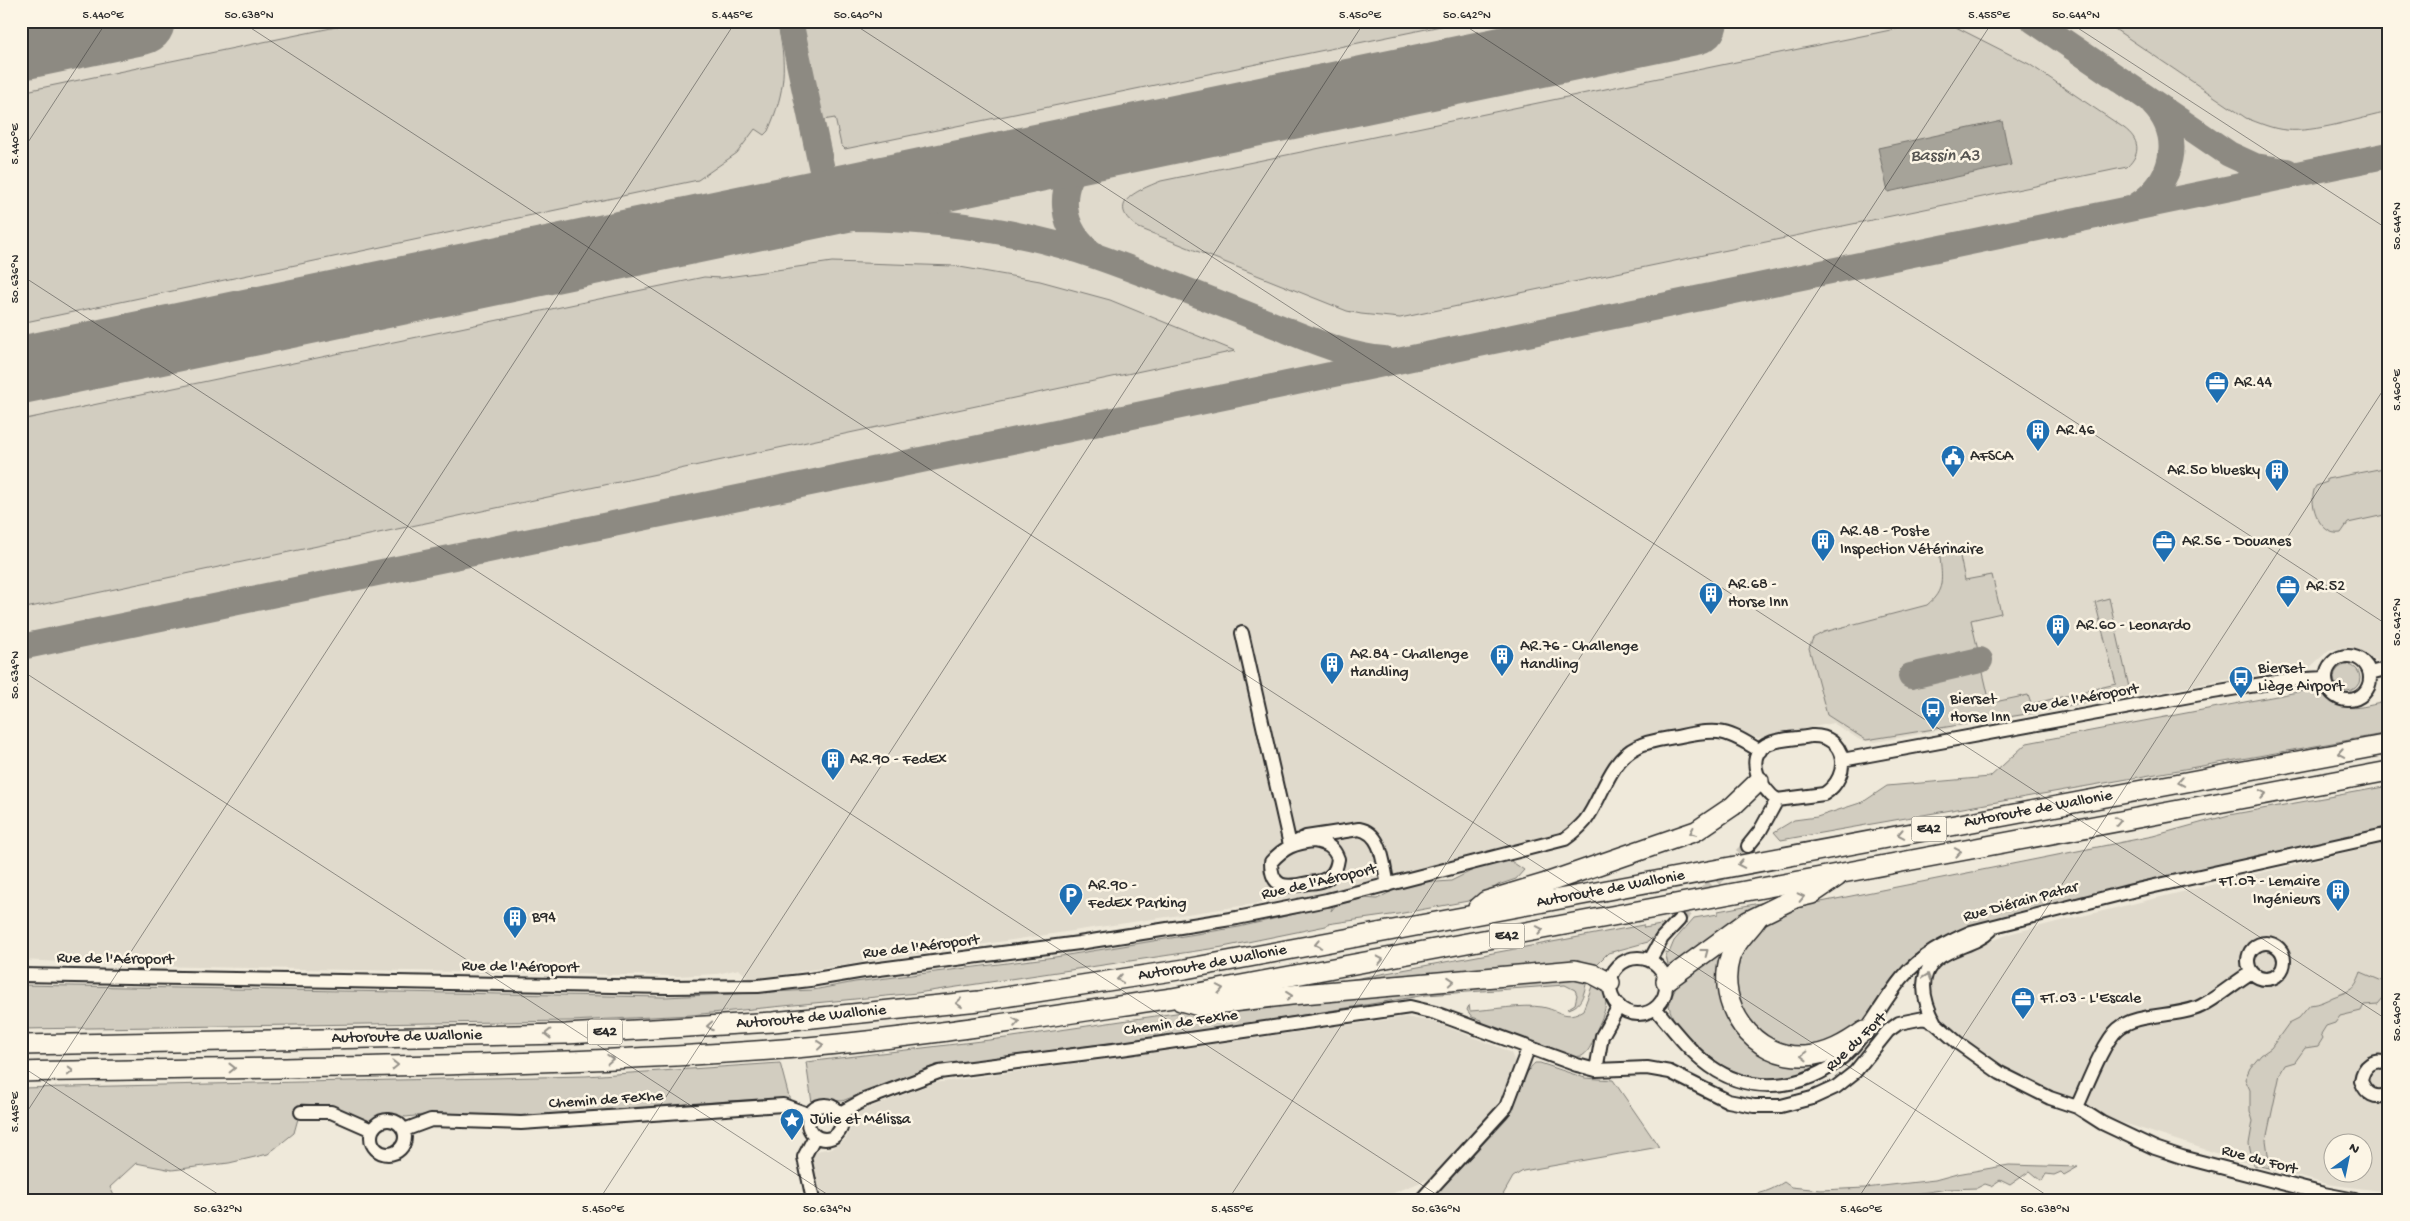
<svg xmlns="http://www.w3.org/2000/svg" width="2410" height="1221" font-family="'Gochi Hand',sans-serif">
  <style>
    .built { fill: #e0dacc; fill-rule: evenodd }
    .green { fill: #d2cdc0; stroke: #7e7c76 }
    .water { fill: #a6a399; stroke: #75736d }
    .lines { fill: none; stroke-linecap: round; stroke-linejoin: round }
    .taxiway { stroke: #8d8a82; stroke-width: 26 }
    .runway { stroke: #8d8a82; stroke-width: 68 }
    .minor-tunnel { stroke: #c8c3b7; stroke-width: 12; stroke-dasharray: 12 6; stroke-linecap: butt }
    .minor-casing { stroke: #2b2b2b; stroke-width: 16 }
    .highway-casing { stroke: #2b2b2b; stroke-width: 22 }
    .minor { stroke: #fcf5e5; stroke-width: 12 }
    .highway { stroke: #fcf5e5; stroke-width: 19 }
    .oneway { stroke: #949088 }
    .ticks { fill: none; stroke: #2b2b2b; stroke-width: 1; stroke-opacity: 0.45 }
    .labels { text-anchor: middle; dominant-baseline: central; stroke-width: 5; stroke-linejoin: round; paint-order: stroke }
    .shield { fill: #fcf5e5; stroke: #6a6863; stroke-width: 1 }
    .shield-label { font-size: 15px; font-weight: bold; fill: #2b2b2b }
    .poi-label { font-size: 16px; fill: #2b2b2b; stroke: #fcf5e5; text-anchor: start }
    .street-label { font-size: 16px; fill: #2b2b2b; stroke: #fcf5e5 }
    .water-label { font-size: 18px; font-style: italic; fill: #565552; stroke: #fcf5e5 }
    .neatline { fill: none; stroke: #2b2b2b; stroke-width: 2 }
    .ticks-label { font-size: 12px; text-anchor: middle; fill: #2b2b2b }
  </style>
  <rect width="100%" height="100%" fill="#efe9da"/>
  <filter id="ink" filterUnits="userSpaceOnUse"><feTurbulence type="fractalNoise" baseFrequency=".02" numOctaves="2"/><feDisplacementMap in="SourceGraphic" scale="10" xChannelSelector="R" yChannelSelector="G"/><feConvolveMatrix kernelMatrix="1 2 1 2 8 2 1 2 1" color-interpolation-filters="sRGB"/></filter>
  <g filter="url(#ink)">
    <path class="built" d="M21 21H2389V661L2379 662 2351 647 2329 650 2308 669 2281 670 1875 742 1860 740 1833 723 1758 738 1718 725H1706L1657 735 1638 739 1621 750 1609 765 1576 822 1563 832 1546 838 1322 894 776 975V977L755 980 748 978 739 969 717 974 677 976 147 966 21 960Z
      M2389 842V1192L2327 1184 2253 1165 2105 1117 2002 1069 1938 1019 1927 997 1933 973 1947 958 2012 933ZM2332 1144H2362V1174H2332Z
      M1406 1017 1434 1022 1501 1048 1511 1053 1515 1062 1508 1083 1494 1109 1431 1178 1376 1200H817L811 1165 812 1157 816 1151 832 1148 846 1139 856 1116 861 1111 934 1083Z"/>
    <path class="green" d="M365 21H777C787 64 786 90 768 131L764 135 755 129 737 153 698 180 21 323V92Z
      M802 21H1465L845 149 841 145 835 118 823 120Z
      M1934 21 1946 22 2029 64 2124 128C2139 139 2142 153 2127 167L1400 318 1361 314 1347 311 1139 228C1104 204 1136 191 1161 181Z
      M2103 21H2389V112C2360 118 2314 133 2286 130 2273 129 2259 123 2246 118Z
      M832 262 954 266 1040 281 1110 300 1235 351 21 609V420L704 277 721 278Z
      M2389 467V514L2348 523 2341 533C2318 537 2307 499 2316 486L2327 482V479Z
      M1958 547 1965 580 1992 575 2001 613 1971 620 1990 703 2028 695 2031 704 2116 684 2095 602 2109 598 2130 692 2033 713 1866 740 1827 715 1809 648 1813 638 1824 632 1927 605C1945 590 1942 579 1940 557L1945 551Z
      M2334 678a13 13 0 1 1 26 0a13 13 0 1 1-26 0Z
      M2319 688C2342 716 2357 708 2389 701V733L1781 840 1774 832 1794 820 1817 817 1863 802 1887 786 1990 777 2027 743Z
      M2389 786V828L2001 917 1945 937 1913 956 1893 977 1861 1024 1817 1051 1770 1044 1739 1012 1734 961 1766 922 1796 907 2153 836 2229 815Z
      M1508 859 1524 870 1516 879 1498 885 1489 893 1468 901 1398 914 1327 924 1326 926 1223 947 917 993 691 1015 571 1021 21 1029V985L665 997 813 990 855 982 1055 957 1239 927 1333 905 1331 911 1336 905 1364 898 1377 899 1413 880 1437 882 1451 881 1477 868Z
      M1765 902 1753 911 1670 973 1665 952 1669 953 1674 941 1694 918 1718 914V911Z
      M1666 924 1648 942 1608 953 1594 967 1306 988 1643 925 1644 928Z
      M1730 943 1722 970 1757 1047 1844 1049C1832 1058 1819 1069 1805 1074 1764 1087 1722 1073 1693 1042 1683 1031 1671 1021 1669 1005L1677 983Z
      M2361 972 2389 984V991L2378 1004 2364 1005 2361 1011 2340 1016 2335 1023 2326 1026 2321 1034 2323 1038 2318 1046 2305 1048 2295 1062 2285 1065 2280 1074 2266 1140 2270 1168 2253 1165 2249 1144 2253 1121 2250 1111V1090L2245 1079 2250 1068 2261 1055 2271 1048 2289 1023 2299 1018 2310 1005C2319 1004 2325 1001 2333 997 2351 990 2354 991 2361 972Z
      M1573 979 1587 980C1584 993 1582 1007 1567 1009L1575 1004 1577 995 1575 990 1565 985 1426 995 1218 1029 934 1066 842 1101 827 1100 812 1103 806 1062 1006 1038 1203 1009Z
      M1594 981C1614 1000 1604 1011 1596 1032 1592 1042 1591 1050 1582 1056L1570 1057 1480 1023 1481 1020 1472 1017 1467 1010 1469 1005 1470 1011C1490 1010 1524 1004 1542 1007 1559 1010 1566 1021 1583 1010Z
      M780 1063 790 1101 777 1099 729 1101 526 1118 441 1113 406 1117 394 1115 380 1116 365 1122 331 1106 302 1104 294 1133 268 1154 229 1163 172 1170 136 1163 110 1187 116 1200H21V1088L586 1076Z
      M1535 1063H1540L1585 1078 1613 1080 1659 1147 1523 1171 1513 1177 1500 1200H1431L1507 1118C1518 1103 1522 1073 1535 1063Z
      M2009 1165 2078 1167 2064 1175 2061 1172 2054 1175 2046 1174 2042 1181 2030 1171 2010 1185 2000 1180 1991 1186 1985 1184 1977 1188 1948 1189 1873 1200H1840L1793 1195 1769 1200H1729C1749 1196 1767 1194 1784 1182L1791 1187 1821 1190 1865 1188 1935 1180 1957 1174Z"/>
    <path class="water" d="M2002 121 2011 165 1888 192 1878 148Z"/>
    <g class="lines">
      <path class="taxiway" d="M790 21 825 184 842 207 855 215 866 218
        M2034 21 2229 154 2255 166 2287 171
        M2136 206C2173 184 2185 137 2153 104
        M591 250C655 240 718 227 782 221 879 212 1006 224 1098 257 1158 278 1216 302 1274 325 1309 339 1346 356 1384 359
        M1096 256C1059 233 1053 182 1089 155 1099 148 1113 145 1125 141
        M21 647 2389 155
        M1911 676 1980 660"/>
      <path class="runway" d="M21 46 141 21
        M21 370 1694 21"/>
      <path class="minor-tunnel" d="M1679 920 1748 846"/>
      <defs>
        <path id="minor" d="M1242 633 1290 845 1306 837 1359 829C1383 833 1383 865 1388 885
          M2326 678a22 22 0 1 1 44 0a22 22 0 1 1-44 0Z
          M2370 673 2389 668
          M1811 736C1846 734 1853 776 1824 794L1777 800C1762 790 1743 758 1766 745 1778 738 1798 739 1811 736Z
          M1842 760 2201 694 2287 680 2325 678
          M1314 841C1326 843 1334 847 1338 859 1337 865 1336 871 1330 876 1324 882 1316 882 1308 883 1286 888 1271 889 1271 862 1284 847 1295 843 1314 841Z
          M1748 846 1760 831 1777 800
          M2248 961a18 18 0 1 1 36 0a18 18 0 1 1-36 0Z
          M1610 986a28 28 0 1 1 56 0a28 28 0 1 1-56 0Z
          M1650 960 1662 938 1679 920
          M21 975 668 987 758 986 810 980 864 971 1079 943 1237 918 1327 900 1565 839C1572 834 1579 828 1585 821 1602 799 1609 760 1637 747 1649 740 1667 739 1681 736 1719 728 1727 730 1760 751
          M1655 1008C1672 1028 1689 1051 1710 1066 1754 1098 1815 1088 1851 1049 1871 1027 1884 1000 1902 978 1920 956 1946 943 1971 932L2132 891 2389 834
          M1935 1023C1922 998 1915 968 1947 953 1962 945 1979 942 1991 930
          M2389 1064C2374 1057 2363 1066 2361 1081 2366 1094 2375 1100 2389 1094
          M1596 1070 1602 1036 1619 1006
          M808 1122a17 17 0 1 1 34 0a17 17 0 1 1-34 0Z
          M2077 1107C2086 1088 2103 1042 2118 1029 2137 1012 2177 1018 2201 1006 2219 997 2235 982 2252 972
          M301 1112H331L372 1130
          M840 1113 864 1100 939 1072 1121 1049 1410 1007 1435 1013 1577 1065 1596 1070 1647 1068 1670 1072 1728 1101 1754 1106H1781L1812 1098 1836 1087 1855 1072 1888 1031 1899 1023 1924 1018 1935 1023 1958 1043 2000 1073 2050 1098 2077 1107 2102 1123 2155 1148 2182 1157 2324 1194 2355 1200
          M371 1137a17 17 0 1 1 34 0a17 17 0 1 1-34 0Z
          M404 1130 431 1120 521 1123 783 1105 810 1115
          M813 1200 804 1157 815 1136
          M1421 1200 1506 1107 1528 1049"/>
        <g id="highway">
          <path d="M1478 908 1486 901 1546 883 1696 831 1733 806 1759 781"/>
          <path d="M1758 917C1749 931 1736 940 1730 957 1715 1005 1753 1059 1805 1056 1827 1055 1846 1044 1864 1031"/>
          <path d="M1666 981 1748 921 1795 898 1812 894 1837 877"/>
          <path d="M1181 1001 1199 1006 1291 995 1575 970 1593 974 1610 983"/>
          <path id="s1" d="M21 1045 566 1034 773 1022 979 1001 1185 969 2389 744"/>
          <path d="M21 1072C271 1067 521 1068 770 1050 905 1040 1039 1018 1172 998L2389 771"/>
        </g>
      </defs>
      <use href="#minor" class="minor-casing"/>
      <use href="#highway" class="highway-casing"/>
      <use href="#minor" class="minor"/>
      <use href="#highway" class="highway"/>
    </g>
    <defs><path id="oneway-chevron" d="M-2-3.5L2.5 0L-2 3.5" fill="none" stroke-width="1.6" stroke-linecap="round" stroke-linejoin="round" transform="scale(1.25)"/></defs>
    <g class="oneway">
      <use href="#oneway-chevron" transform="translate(2341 753) rotate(170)"/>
      <use href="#oneway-chevron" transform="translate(2181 782) rotate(170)"/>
      <use href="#oneway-chevron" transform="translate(2263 794) rotate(-10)"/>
      <use href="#oneway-chevron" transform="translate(2118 821) rotate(-11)"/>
      <use href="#oneway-chevron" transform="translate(1693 832) rotate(155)"/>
      <use href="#oneway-chevron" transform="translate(1901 834) rotate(169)"/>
      <use href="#oneway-chevron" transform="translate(1958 852) rotate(-11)"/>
      <use href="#oneway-chevron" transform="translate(1741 864) rotate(169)"/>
      <use href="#oneway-chevron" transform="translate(1801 897) rotate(-13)"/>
      <use href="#oneway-chevron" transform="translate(1540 930) rotate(-11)"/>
      <use href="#oneway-chevron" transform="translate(1318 944) rotate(169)"/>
      <use href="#oneway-chevron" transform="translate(1705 952) rotate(-37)"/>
      <use href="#oneway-chevron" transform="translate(1380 960) rotate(-11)"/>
      <use href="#oneway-chevron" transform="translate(1927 977) rotate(-71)"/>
      <use href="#oneway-chevron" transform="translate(1120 979) rotate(171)"/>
      <use href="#oneway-chevron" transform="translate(1451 981) rotate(-4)"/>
      <use href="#oneway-chevron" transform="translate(1220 989) rotate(-11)"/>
      <use href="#oneway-chevron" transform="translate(1289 996) rotate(-6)"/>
      <use href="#oneway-chevron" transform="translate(959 1003) rotate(174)"/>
      <use href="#oneway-chevron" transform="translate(1016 1022) rotate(-9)"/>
      <use href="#oneway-chevron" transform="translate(710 1026) rotate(176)"/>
      <use href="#oneway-chevron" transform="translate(548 1034) rotate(179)"/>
      <use href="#oneway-chevron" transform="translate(820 1045) rotate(-6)"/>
      <use href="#oneway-chevron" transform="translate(1804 1056) rotate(179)"/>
      <use href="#oneway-chevron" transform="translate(610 1059) rotate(-3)"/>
      <use href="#oneway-chevron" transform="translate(395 1065) rotate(-1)"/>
      <use href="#oneway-chevron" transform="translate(232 1068) rotate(-1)"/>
      <use href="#oneway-chevron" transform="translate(70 1071) rotate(-1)"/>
    </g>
  </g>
  <path class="ticks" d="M240 21 2054 1200M849 21 2389 1021M1458 21 2389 626M2067 21 2389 230M21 153 107 21M21 275 1445 1200M21 670 836 1200M21 1066 227 1200M21 1121 736 21M599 1200 1365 21M1228 1200 1993 21M1857 1200 2389 381"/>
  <defs>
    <symbol id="office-pin" viewBox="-11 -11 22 30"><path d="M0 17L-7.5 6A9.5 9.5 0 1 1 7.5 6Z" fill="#1f6fb2" stroke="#fcf5e5"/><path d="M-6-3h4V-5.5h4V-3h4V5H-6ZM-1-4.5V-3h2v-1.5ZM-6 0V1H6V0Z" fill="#fff"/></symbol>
    <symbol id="building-pin" viewBox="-11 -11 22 30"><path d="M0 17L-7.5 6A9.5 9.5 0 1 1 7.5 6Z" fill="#1f6fb2" stroke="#fcf5e5"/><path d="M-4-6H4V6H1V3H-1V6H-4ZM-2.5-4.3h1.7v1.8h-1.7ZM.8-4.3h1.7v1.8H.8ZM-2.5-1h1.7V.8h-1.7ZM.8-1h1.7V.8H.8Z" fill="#fff"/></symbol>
    <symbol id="civic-pin" viewBox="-11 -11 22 30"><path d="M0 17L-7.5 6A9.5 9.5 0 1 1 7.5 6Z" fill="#1f6fb2" stroke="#fcf5e5"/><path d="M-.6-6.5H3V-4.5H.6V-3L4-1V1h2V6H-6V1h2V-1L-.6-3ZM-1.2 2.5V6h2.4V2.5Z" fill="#fff"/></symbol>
    <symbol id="bus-pin" viewBox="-11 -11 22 30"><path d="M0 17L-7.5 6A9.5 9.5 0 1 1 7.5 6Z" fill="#1f6fb2" stroke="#fcf5e5"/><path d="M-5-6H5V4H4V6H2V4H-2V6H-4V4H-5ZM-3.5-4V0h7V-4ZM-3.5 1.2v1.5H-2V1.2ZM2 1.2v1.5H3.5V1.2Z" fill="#fff"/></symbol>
    <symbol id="parking-pin" viewBox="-11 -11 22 30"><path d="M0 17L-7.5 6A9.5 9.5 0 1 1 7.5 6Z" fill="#1f6fb2" stroke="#fcf5e5"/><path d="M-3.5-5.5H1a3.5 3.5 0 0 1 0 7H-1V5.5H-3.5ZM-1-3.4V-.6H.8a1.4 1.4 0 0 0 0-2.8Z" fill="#fff"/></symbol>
    <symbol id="sight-pin" viewBox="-11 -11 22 30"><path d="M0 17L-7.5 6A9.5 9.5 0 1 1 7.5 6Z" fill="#1f6fb2" stroke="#fcf5e5"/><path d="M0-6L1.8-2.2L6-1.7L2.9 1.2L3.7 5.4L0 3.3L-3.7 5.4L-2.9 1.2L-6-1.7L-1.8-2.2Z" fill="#fff"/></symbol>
  </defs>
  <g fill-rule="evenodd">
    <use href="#office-pin" x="2203" y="369" width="28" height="38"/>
    <use href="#building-pin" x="2024" y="417" width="28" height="38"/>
    <use href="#civic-pin" x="1939" y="443" width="28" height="38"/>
    <use href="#building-pin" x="2263" y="457" width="28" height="38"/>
    <use href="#building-pin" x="1809" y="527" width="28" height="38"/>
    <use href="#office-pin" x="2150" y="528" width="28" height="38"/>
    <use href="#office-pin" x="2274" y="573" width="28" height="38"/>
    <use href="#building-pin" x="1697" y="580" width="28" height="38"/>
    <use href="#building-pin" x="2044" y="612" width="28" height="38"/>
    <use href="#building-pin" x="1488" y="642" width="28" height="38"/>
    <use href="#building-pin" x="1318" y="650" width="28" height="38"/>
    <use href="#bus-pin" x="2227" y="664" width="28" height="38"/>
    <use href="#bus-pin" x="1919" y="695" width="28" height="38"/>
    <use href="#building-pin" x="819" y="746" width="28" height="38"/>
    <use href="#building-pin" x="2324" y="877" width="28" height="38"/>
    <use href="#parking-pin" x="1057" y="881" width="28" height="38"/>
    <use href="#building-pin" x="501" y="904" width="28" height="38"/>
    <use href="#office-pin" x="2009" y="985" width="28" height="38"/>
    <use href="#sight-pin" x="778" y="1106" width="28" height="38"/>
  </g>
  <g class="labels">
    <g class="shield">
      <rect x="1911.5" y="816.5" width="35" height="25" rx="4"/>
      <rect x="1489.5" y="923.5" width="35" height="25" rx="4"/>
      <rect x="587.5" y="1019.5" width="35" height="25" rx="4"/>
    </g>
    <g class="shield-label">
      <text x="1929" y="829">E42</text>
      <text x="1507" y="936">E42</text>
      <text x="605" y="1032">E42</text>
    </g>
    <g class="poi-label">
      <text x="2234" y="383">AR.44</text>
      <text x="2056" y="431">AR.46</text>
      <text x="1970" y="457">AFSCA</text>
      <text x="2260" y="471" text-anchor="end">AR.50 bluesky</text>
      <text x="1840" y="532">AR.48 - Poste<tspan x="1840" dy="18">Inspection Vétérinaire</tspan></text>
      <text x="2182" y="542">AR.56 - Douanes</text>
      <text x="1728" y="585">AR.68 -<tspan x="1728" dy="18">Horse Inn</tspan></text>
      <text x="2306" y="587">AR.52</text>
      <text x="2076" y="626">AR.60 - Leonardo</text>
      <text x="1520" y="647">AR.76 - Challenge<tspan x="1520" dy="18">Handling</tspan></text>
      <text x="1350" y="655">AR.84 - Challenge<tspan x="1350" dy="18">Handling</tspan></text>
      <text x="2258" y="669">Bierset<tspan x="2258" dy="18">Liège Airport</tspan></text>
      <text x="1950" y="700">Bierset<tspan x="1950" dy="18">Horse Inn</tspan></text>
      <text x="850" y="760">AR.90 - FedEx</text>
      <text x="2320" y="882" text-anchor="end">FT.07 - Lemaire<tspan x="2320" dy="18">Ingénieurs</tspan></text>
      <text x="1088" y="886">AR.90 -<tspan x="1088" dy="18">FedEx Parking</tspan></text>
      <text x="532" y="918">B94</text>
      <text x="2040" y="999">FT.03 - L'Escale</text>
      <text x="810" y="1120">Julie et Mélissa</text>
    </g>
    <g class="street-label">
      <text transform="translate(2081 700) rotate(-10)">Rue de l'Aéroport</text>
      <text stroke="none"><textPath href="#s1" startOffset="2036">Autoroute de Wallonie</textPath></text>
      <text transform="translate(1319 883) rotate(-13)">Rue de l'Aéroport</text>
      <text stroke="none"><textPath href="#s1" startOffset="1601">Autoroute de Wallonie</textPath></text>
      <text transform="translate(2021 903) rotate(-15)">Rue Diérain Patar</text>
      <text transform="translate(921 948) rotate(-7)">Rue de l'Aéroport</text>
      <text transform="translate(115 960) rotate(1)">Rue de l'Aéroport</text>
      <text stroke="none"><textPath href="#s1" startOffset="1196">Autoroute de Wallonie</textPath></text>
      <text transform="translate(520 968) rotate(1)">Rue de l'Aéroport</text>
      <text stroke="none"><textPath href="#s1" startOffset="791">Autoroute de Wallonie</textPath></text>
      <text transform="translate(1181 1024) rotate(-8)">Chemin de Fexhe</text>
      <text stroke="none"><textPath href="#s1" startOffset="386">Autoroute de Wallonie</textPath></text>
      <text transform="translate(1857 1043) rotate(-44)">Rue du Fort</text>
      <text transform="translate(606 1101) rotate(-4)">Chemin de Fexhe</text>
      <text transform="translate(2259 1161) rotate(15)">Rue du Fort</text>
    </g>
    <g class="water-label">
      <text x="1945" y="156">Bassin A3</text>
    </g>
  </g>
  <rect width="2410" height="1221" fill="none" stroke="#fcf5e5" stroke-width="55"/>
  <g transform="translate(2348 1158) rotate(33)"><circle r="24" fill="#fcf5e5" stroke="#a8a49b"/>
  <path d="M0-4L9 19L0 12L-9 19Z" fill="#1f6fb2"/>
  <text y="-8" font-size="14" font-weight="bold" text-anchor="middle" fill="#2b2b2b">N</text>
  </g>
  <rect x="28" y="28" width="2354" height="1166" class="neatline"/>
  <g class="ticks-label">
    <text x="103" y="18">5.440°E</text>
    <text x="249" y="18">50.638°N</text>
    <text x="732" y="18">5.445°E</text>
    <text x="858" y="18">50.640°N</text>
    <text x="1360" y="18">5.450°E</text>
    <text x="1467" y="18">50.642°N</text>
    <text x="1989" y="18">5.455°E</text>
    <text x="2076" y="18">50.644°N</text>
    <text transform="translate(14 144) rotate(-90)" y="4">5.440°E</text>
    <text transform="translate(2396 226) rotate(-90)" y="4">50.644°N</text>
    <text transform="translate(14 279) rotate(-90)" y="4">50.636°N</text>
    <text transform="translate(2396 390) rotate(-90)" y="4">5.460°E</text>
    <text transform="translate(2396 622) rotate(-90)" y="4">50.642°N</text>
    <text transform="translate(14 675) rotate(-90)" y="4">50.634°N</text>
    <text transform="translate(2396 1017) rotate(-90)" y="4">50.640°N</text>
    <text transform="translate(14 1112) rotate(-90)" y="4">5.445°E</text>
    <text x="218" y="1212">50.632°N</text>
    <text x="603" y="1212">5.450°E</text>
    <text x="827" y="1212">50.634°N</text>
    <text x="1232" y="1212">5.455°E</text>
    <text x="1436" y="1212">50.636°N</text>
    <text x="1861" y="1212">5.460°E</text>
    <text x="2045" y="1212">50.638°N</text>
  </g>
</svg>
